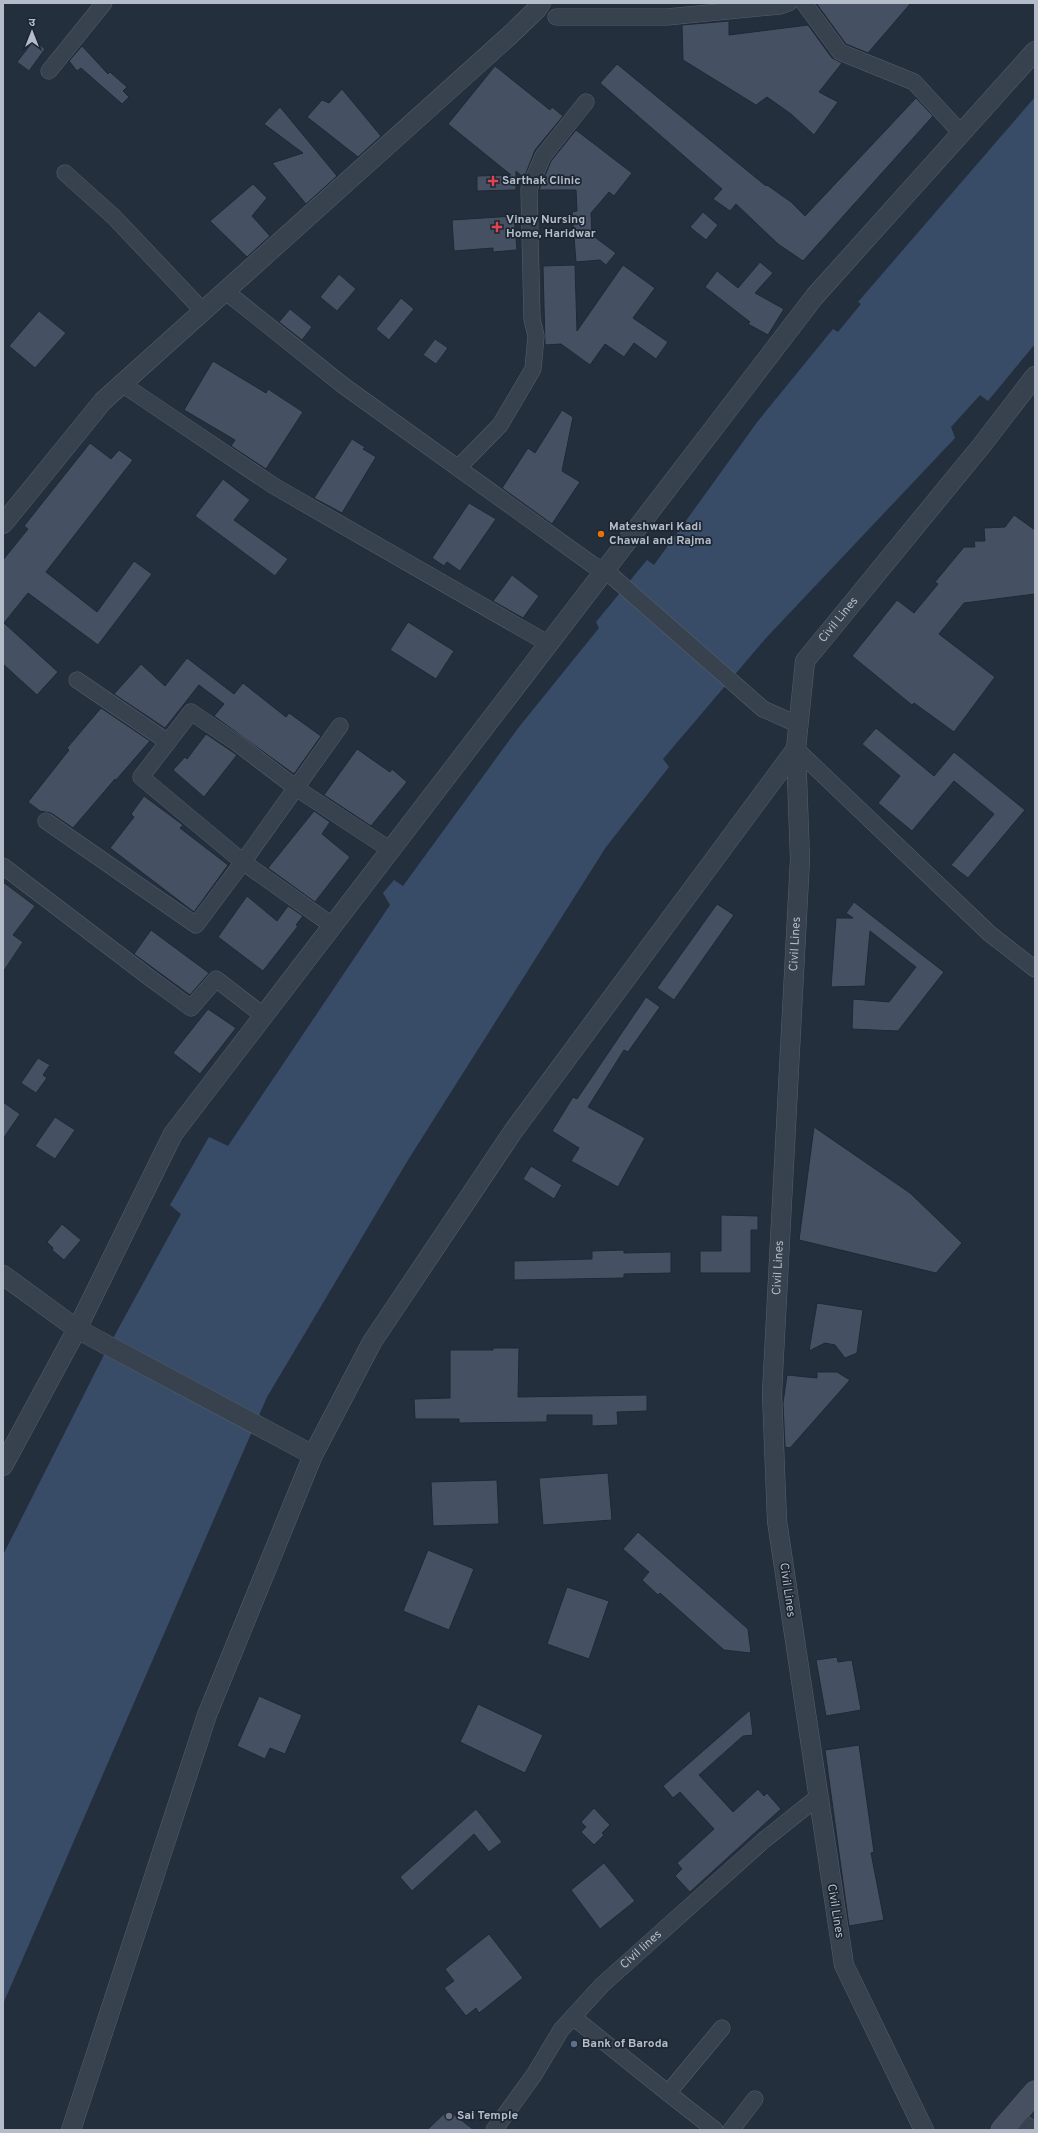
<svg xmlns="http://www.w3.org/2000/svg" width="1038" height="2133" font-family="Overpass,'Noto Sans Devanagari',sans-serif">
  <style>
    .water { fill: #394c67 }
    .building { fill: #455162; stroke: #1f2835 }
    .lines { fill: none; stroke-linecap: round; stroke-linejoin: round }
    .minor-casing { stroke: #565f6c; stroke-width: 17 }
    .tertiary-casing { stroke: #565f6c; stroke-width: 20 }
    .secondary-casing { stroke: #565f6c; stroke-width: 23 }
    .minor { stroke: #38414e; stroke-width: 16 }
    .tertiary { stroke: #38414e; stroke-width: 19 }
    .secondary { stroke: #465061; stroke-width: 22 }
    .health-dot { fill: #e0444e; stroke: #1d2633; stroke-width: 1.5 }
    .food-dot { fill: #e8710a; stroke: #1d2633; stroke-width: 1.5 }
    .service-dot { fill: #5c6f8a; stroke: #1d2633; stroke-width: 1.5 }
    .worship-dot { fill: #6b7280; stroke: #1d2633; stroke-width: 1.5 }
    .labels { text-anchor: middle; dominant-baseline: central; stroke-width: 3.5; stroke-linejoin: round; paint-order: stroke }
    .poi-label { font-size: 12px; font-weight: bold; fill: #b4bcc9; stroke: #1d2633; text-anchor: start }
    .street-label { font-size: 12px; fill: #b4bcc9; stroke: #1d2633 }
  </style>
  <rect width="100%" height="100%" fill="#242f3e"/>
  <path class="water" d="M1035 97V344L988 401 980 395 951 427 955 438 766 638 663 759 669 767 606 847 408 1160 267 1397 3 2004V1555L105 1353 181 1214 170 1205 209 1137 228 1146 390 905 383 893 394 880 403 886 519 727 599 628 596 622 647 560 654 565 758 421 833 329 838 332 861 304 858 302Z"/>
  <path class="building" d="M816 3H911L868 53 846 44Z
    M729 21V35L808 25 832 58 842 63 819 92 838 102 814 135 791 114 767 97 756 105 683 60 682 25Z
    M34 40 45 49 29 71 17 62Z
    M82 46 108 74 110 72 127 87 123 91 129 97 122 104 81 68 77 71 69 61Z
    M617 64 766 186 767 185 791 202 805 216 916 98 933 116 803 261 778 244 736 204 730 211 713 199 722 189 600 83Z
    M495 66 550 110 552 107 563 116 535 150 524 178 516 171V190L477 191V176L511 175 448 124Z
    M342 89 381 136 358 157 307 117 322 100 329 103Z
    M280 107 337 176 306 204 272 163 303 153 264 124Z
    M576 130 632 173 614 196 609 192 591 213 592 235 616 253 606 265 600 260 576 262 572 212 577 211 576 190H539L551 161Z
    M253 184 267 198 252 216 270 236 247 257 210 221Z
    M703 212 718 225 706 240 690 227Z
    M514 216 517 250 493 252V248L454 251 452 220Z
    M760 262 773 273 755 293 784 309 768 335 748 324 750 322 705 287 717 271 738 288Z
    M575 265 577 331 623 265 655 288 633 318 668 342 656 359 634 343 624 357 605 344 590 365 561 344 545 345 543 266Z
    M339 274 356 289 337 311 320 297Z
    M401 298 414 309 389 340 376 329Z
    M290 309 312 327 302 340 279 322Z
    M39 311 66 333 35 368 9 346Z
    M435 339 448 348 436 364 423 355Z
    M213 361 266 393 268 389 303 412 266 469 231 446 235 440 184 410Z
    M562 410 573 417 562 471 580 482 552 524 502 488 528 448 535 453Z
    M352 439 365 447 363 449 376 457 342 513 314 498Z
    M90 443 111 459 119 450 133 460 46 572 97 612 134 561 152 574 98 645 28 593 4 623 58 672 37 695 3 664V560L28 529 24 526Z
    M223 479 250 500 234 520 288 559 275 576 195 516Z
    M469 503 496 519 460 571 447 562 444 566 432 558Z
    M1014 515 1035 530V594L964 603 939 634 995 677 954 732 914 703 912 705 852 656 897 600 914 613 938 584 935 582 964 547H975L974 541H985L984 528 1005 527Z
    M512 575 539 596 523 618 493 601Z
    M408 622 454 651 436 679 390 650Z
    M187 658 234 694 243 683 286 717 289 713 321 736 294 774 214 716 224 704 199 685 165 728 114 694 141 664 165 686Z
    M101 708 150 741 116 780 115 779 73 828 51 813 40 811 28 802 69 750 67 748Z
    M876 728 934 776 954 752 1025 810 968 878 951 865 994 814 954 781 912 831 878 803 900 776 862 744Z
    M206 734 237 755 204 797 173 770 185 757 187 759Z
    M357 749 390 772 392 769 407 782 371 826 324 795Z
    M144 796 183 825 180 828 228 865 194 912 110 848 134 817 131 814Z
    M314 811 330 822 322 834 350 857 315 902 268 868Z
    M3 882 35 906 13 935 23 942 3 972Z
    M247 896 277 921 288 906 303 916 296 925 298 926 263 971 218 937Z
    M854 902 944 972 898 1031 852 1029 853 999 889 1002 916 967 870 931 865 986 831 987 836 918H853L846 913Z
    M717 904 734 915 674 1000 657 988Z
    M151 930 209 973 190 995 134 954Z
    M646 997 660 1007 628 1052 624 1050 588 1107 645 1138 618 1187 571 1161 579 1148 552 1131 573 1097 577 1099Z
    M208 1009 236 1028 200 1074 173 1053Z
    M38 1058 50 1065 43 1075 47 1078 36 1093 21 1083Z
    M3 1102 20 1114 3 1139Z
    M55 1117 75 1130 55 1159 35 1146Z
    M814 1127 910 1193 962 1243 936 1273 799 1240Z
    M531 1166 562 1185 554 1199 523 1179Z
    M721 1215 758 1216V1230H751V1273H700V1251H721Z
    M62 1224 81 1240 64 1260 52 1250 53 1248 47 1242Z
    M624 1250V1253L671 1252V1273L624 1274V1278L514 1280V1261L592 1259V1251Z
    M817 1303 863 1310 857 1353 845 1358 835 1345 825 1343 809 1351Z
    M493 1348H519L518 1397 647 1395V1411L617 1412 618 1425 592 1426V1415H547V1422L459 1423V1419H415L414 1399 450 1398V1350H493Z
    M817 1372H837L850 1380 790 1448 785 1447 783 1403 787 1375 817 1378Z
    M608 1473 612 1520 543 1525 539 1478Z
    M497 1480 499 1524 433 1526 431 1482Z
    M638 1532 748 1629 751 1653 724 1650 660 1593 658 1595 642 1580 649 1572 623 1549Z
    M428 1550 474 1569 449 1630 403 1611Z
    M567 1587 609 1601 589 1659 547 1644Z
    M837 1657 838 1662 852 1660 861 1710 826 1716 816 1660Z
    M259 1696 302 1715 285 1754 270 1748 265 1759 237 1746Z
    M478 1704 543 1735 525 1773 460 1742Z
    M750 1710 753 1735 743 1736 699 1775 733 1812 758 1789 764 1796 767 1793 781 1809 690 1892 675 1876 682 1869 677 1863 714 1829 680 1792 673 1798 663 1786Z
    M859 1745 874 1852 871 1853 884 1920 849 1926 825 1750Z
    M594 1808 610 1825 602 1833 604 1835 594 1845 581 1832 586 1827 581 1822Z
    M476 1809 502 1842 489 1852 474 1834 412 1891 400 1877Z
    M604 1863 635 1901 600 1929 571 1890Z
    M489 1934 523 1978 479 2013 476 2008 466 2016 444 1988 454 1981 445 1969Z
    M448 2110 474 2130H427Z"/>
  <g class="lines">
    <defs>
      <g id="minor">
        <path d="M804 3 840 52 914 82 961 133"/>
        <path d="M556 17H667L780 6 789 3"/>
        <path d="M49 71 104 3"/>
        <path d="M65 173 114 217 203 311"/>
        <path d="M225 291 344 386 593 565 605 570 763 709 799 725"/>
        <path d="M122 384 274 486 549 644"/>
        <path d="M458 468 500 425 533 369 536 336 532 319 529 189 543 156 586 102"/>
        <path d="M77 680 168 742"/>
        <path d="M340 726 243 862 141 777 191 712 237 743 296 788 383 845"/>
        <path d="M796 749 990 934 1035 969"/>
        <path d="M46 821 196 925 243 862 333 926"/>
        <path d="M3 866 150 978 191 1008 216 979 264 1016"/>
        <path d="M573 2017 668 2093 722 2028"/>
        <path d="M668 2093 715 2130"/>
        <path d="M1014 2117 1034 2130"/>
        <path id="s1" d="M494 2130 534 2075 561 2030 602 1985 764 1840 818 1797"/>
        <path d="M731 2130 755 2099"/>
      </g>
      <g id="tertiary">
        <path d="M3 524 103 401 509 36 537 9 541 3"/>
        <path d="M3 1275 77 1329 313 1455"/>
        <path d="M3 1466 77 1329 173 1134 815 296 1035 51"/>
        <path d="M71 2130 207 1715 313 1455 372 1342 514 1130 796 749"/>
        <path id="s2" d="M924 2130 844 1965 777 1521 772 1393 800 859 796 749 805 661 982 445 1035 376"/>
      </g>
      <path id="secondary" d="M1002 2130 1035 2092"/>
    </defs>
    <use href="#minor" class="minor-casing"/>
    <use href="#tertiary" class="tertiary-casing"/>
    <use href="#secondary" class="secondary-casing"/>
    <use href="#minor" class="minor"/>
    <use href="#tertiary" class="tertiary"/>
    <use href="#secondary" class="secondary"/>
  </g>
  <g class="health-dot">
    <path d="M491 175h4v4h4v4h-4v4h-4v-4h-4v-4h4z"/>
    <path d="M495 221h4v4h4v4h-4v4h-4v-4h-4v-4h4z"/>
  </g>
  <circle class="food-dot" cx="601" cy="534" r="4"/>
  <circle class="service-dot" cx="574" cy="2044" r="4"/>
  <circle class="worship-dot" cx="449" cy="2116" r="4"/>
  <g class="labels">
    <g class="poi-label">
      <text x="502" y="181">Sarthak Clinic</text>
      <text x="506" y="220">Vinay Nursing<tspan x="506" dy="14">Home, Haridwar</tspan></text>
      <text x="609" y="527">Mateshwari Kadi<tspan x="609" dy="14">Chawal and Rajma</tspan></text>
      <text x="582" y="2044">Bank of Baroda</text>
      <text x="457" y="2116">Sai Temple</text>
    </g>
    <g class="street-label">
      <text stroke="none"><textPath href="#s2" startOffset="1547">Civil Lines</textPath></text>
      <text stroke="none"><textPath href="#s2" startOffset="1210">Civil Lines</textPath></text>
      <text stroke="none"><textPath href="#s2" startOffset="886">Civil Lines</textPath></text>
      <text transform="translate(787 1590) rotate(82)">Civil Lines</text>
      <text transform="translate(835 1911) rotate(81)">Civil Lines</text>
      <text stroke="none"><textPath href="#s1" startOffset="234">Civil lines</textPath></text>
    </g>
  </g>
  <rect width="1038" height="2133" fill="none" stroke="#b4bcc9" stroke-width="8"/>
  <g transform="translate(32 32)" stroke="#1d2633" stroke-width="3" paint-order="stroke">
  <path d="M0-3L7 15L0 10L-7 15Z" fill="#b4bcc9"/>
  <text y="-6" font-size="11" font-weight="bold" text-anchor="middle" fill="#b4bcc9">उ</text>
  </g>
</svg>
